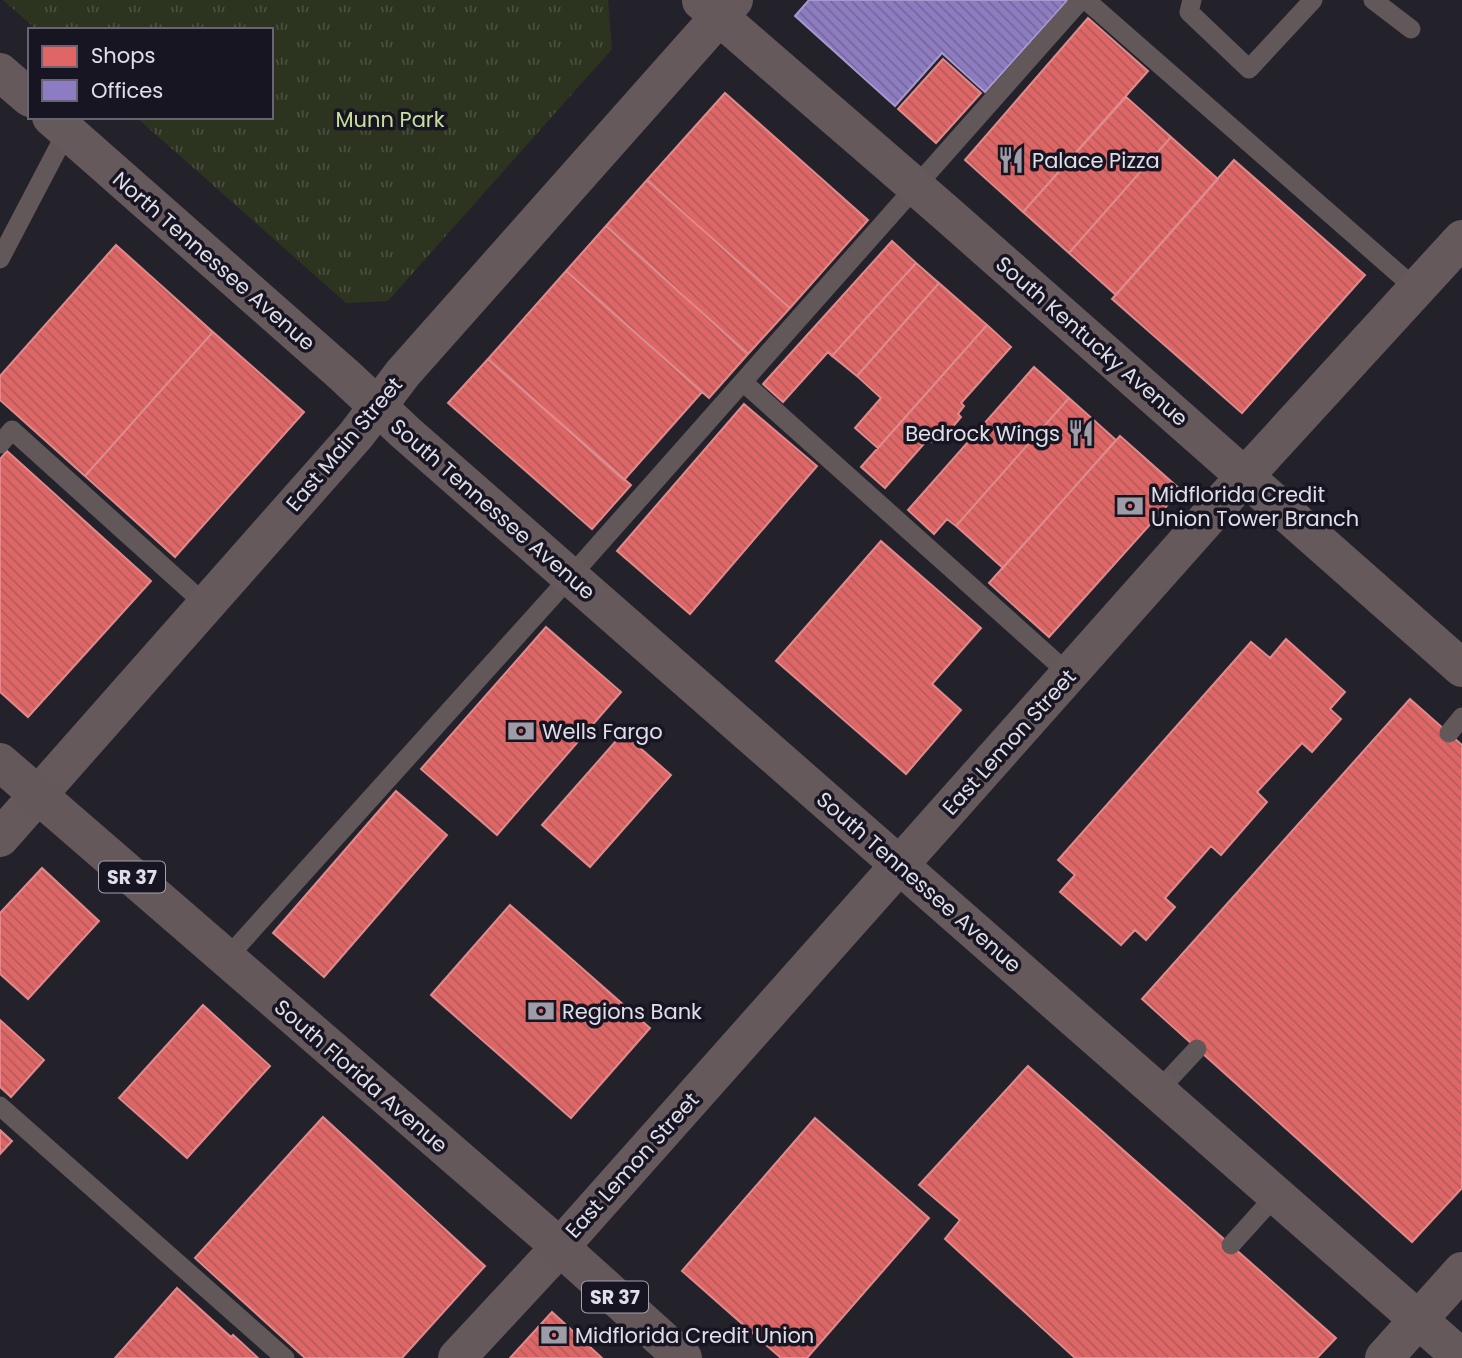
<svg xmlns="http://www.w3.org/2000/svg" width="1462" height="1358" font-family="Poppins,sans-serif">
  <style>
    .park { fill: url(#park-tufts) }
    .shops { fill: url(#shops-back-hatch); stroke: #e08a8d; stroke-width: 2 }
    .offices { fill: url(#offices-back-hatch); stroke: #a799ce; stroke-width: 2 }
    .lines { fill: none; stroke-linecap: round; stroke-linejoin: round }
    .lane { stroke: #625759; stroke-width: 19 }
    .secondary { stroke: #65595c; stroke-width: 38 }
    .primary { stroke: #64585b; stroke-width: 38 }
    .labels { text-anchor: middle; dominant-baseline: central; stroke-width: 7; stroke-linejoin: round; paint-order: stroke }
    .shield { fill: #181523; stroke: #a4a2ad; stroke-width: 2 }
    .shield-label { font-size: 19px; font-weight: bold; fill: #e0dee8 }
    .park-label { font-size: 21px; fill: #c6e09b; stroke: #181523 }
    .poi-label { font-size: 21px; fill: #e0dee8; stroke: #181523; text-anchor: start }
    .street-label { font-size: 21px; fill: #e0dee8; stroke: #181523 }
  </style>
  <defs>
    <pattern id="park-tufts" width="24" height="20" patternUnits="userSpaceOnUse" patternTransform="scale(1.75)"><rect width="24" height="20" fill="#2c331f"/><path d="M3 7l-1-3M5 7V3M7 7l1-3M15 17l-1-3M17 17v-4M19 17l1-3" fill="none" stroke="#4a5040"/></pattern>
    <pattern id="shops-back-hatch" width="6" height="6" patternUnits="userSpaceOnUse" patternTransform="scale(1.75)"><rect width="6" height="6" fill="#e06666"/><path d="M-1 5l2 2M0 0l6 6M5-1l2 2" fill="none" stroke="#b15c5c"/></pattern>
    <pattern id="offices-back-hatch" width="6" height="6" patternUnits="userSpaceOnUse" patternTransform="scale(1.75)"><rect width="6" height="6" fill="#8e7cc3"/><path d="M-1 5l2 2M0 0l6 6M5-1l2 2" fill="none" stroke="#746897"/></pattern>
  </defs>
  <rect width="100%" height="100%" fill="#23222a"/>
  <path class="park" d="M3 0H608L612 49 388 301 346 303 136 117H271V30H37Z"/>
  <path class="shops" d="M1088 18 1148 71 1023 212 965 160Z
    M943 59 981 93 936 143 898 109Z
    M725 93 868 220 790 308 647 180Z
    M1126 97 1171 137 1069 253 1023 212Z
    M1171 137 1218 179 1116 295 1069 253Z
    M1234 160 1365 275 1242 413 1112 299Z
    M647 180 790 308 748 354 606 226Z
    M606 226 748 354 709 398 566 271Z
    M892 241 916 263 832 356 828 352 783 402 763 384Z
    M116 245 213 332 85 476 0 400V376Z
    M916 263 939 283 857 376 832 356Z
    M566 271 702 392 624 480 488 359Z
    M939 283 987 325 878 448 855 428 881 398 857 376Z
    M987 325 1011 347 961 403 964 406 958 414 961 417 944 437 940 433 932 442 929 438 885 488 861 467Z
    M213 332 304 412 175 557 85 476Z
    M488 359 631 485 592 529 448 403Z
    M1034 367 1069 398 956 526 947 519 934 534 908 510Z
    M1069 398 1116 440 1003 568 956 526Z
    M744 404 817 466 690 614 617 551Z
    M1120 436 1181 490 1049 637 989 583Z
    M7 451 151 581 28 717 0 692V459Z
    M881 541 981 628 932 684 961 710 906 774 776 661Z
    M546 627 621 692 497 835 421 769Z
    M1286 639 1345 692 1330 709 1341 719 1312 752 1302 743 1257 792 1267 802 1221 855 1211 846 1165 898 1175 907 1146 940 1135 930 1121 945 1060 892 1075 875 1058 860 1251 642 1270 658Z
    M1410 699 1462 745V1188L1412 1242 1142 999Z
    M623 733 671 775 590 867 542 825Z
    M396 791 447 835 324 977 273 933Z
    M42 868 99 921 28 999 0 974V913Z
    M510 905 650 1028 571 1118 431 995Z
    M203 1005 270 1066 187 1158 119 1098Z
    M0 1020 44 1060 11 1097 0 1087Z
    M1028 1066 1336 1338 1317 1358H1075L945 1239 960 1220 919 1185Z
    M323 1117 485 1266 402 1358H305L195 1258Z
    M815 1118 929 1218 807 1358H781L682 1271Z
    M0 1130 12 1141 0 1154Z
    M177 1288 231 1337 233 1335 258 1358H115Z
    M552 1312 602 1358H510Z"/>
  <path class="offices" d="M809 0H1065L1067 1 985 92 942 53 895 106 795 16Z"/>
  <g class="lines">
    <path class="lane" d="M1086 0 1416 289
      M1192 0 1189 12 1249 69 1313 0
      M1373 0 1411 29
      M0 259 67 131
      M743 382 1069 674
      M0 444 12 430 206 605
      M1449 733 1462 717
      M226 959 570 577 1081 0
      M1157 1092 1197 1049
      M0 1106 285 1358
      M1231 1245 1276 1195"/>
    <path class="secondary" d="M701 1 946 213 1462 668
      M0 72 30 98
      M51 117 344 375 406 433 1462 1358
      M0 838 356 435 403 373 734 0
      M457 1358 560 1247 1245 476 1462 239
      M1384 1358 1462 1271"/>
    <path class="primary" d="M0 762 560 1247 683 1358"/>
  </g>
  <defs>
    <symbol id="restaurant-bare" viewBox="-9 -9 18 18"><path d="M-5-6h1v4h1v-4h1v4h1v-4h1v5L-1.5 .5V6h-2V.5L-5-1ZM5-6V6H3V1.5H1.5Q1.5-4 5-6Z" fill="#9e9ca6" stroke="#181523" stroke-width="2.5" paint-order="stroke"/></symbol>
    <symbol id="bank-bare" viewBox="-9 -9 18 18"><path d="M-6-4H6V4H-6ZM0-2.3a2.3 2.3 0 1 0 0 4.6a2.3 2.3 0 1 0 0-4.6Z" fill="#9e9ca6" stroke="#181523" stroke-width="2.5" paint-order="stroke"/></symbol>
  </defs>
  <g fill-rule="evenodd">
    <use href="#restaurant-bare" x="992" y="141" width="38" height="38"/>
    <use href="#restaurant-bare" x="1062" y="414" width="38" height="38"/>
    <use href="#bank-bare" x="1111" y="487" width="38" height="38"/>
    <use href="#bank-bare" x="502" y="712" width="38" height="38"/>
    <use href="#bank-bare" x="522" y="992" width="38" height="38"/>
    <use href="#bank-bare" x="535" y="1316" width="38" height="38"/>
  </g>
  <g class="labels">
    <g class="shield">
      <rect x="99" y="861.5" width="66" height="31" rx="5"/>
      <rect x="582" y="1281.5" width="66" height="31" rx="5"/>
    </g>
    <g class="shield-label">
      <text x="132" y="877">SR 37</text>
      <text x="615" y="1297">SR 37</text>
    </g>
    <g class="park-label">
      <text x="390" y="119">Munn Park</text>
    </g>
    <g class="poi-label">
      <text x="1032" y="160">Palace Pizza</text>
      <text x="1060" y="433" text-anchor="end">Bedrock Wings</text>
      <text x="1151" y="494">Midflorida Credit<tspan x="1151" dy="24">Union Tower Branch</tspan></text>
      <text x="542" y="731">Wells Fargo</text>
      <text x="562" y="1011">Regions Bank</text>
      <text x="575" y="1335">Midflorida Credit Union</text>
    </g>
    <g class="street-label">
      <text transform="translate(214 261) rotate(41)">North Tennessee Avenue</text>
      <text transform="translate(1092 341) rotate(41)">South Kentucky Avenue</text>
      <text transform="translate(344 444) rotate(-50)">East Main Street</text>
      <text transform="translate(493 509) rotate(41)">South Tennessee Avenue</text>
      <text transform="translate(1009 742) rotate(-48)">East Lemon Street</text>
      <text transform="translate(919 882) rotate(41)">South Tennessee Avenue</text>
      <text transform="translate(361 1076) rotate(41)">South Florida Avenue</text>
      <text transform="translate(632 1165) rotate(-48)">East Lemon Street</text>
    </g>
  </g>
  <rect x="28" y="28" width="245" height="91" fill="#181523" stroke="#686572" stroke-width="2"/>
  <rect x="42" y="46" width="35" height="21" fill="#e06666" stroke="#686572" stroke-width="2"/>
  <text x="91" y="63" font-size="21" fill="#e0dee8">Shops</text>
  <rect x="42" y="80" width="35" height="21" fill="#8e7cc3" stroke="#686572" stroke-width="2"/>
  <text x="91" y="98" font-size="21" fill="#e0dee8">Offices</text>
</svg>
